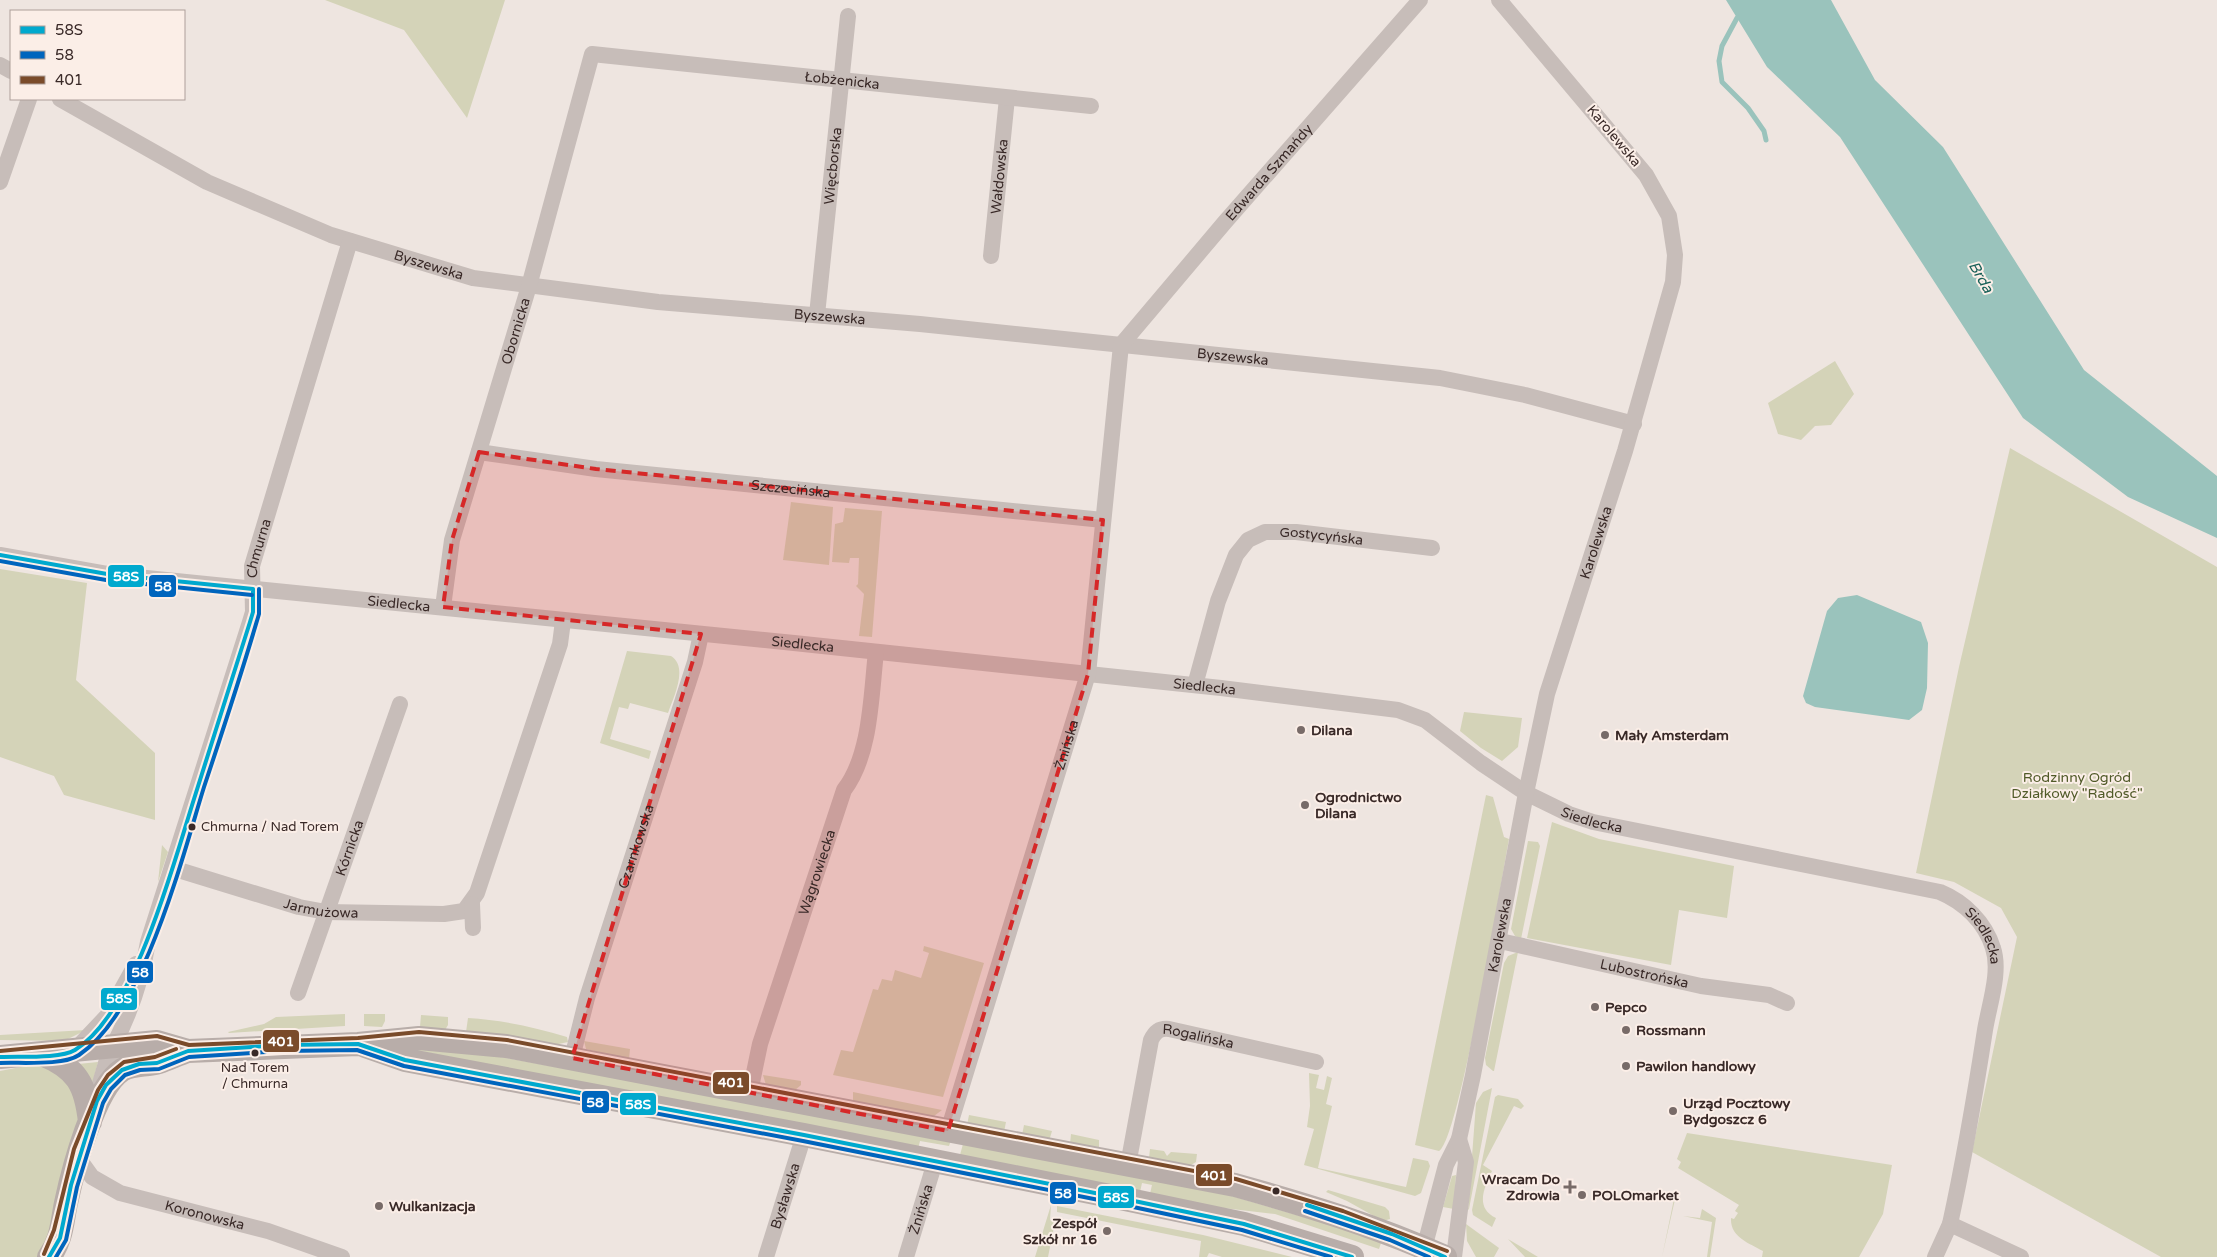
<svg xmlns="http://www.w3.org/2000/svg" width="2217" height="1257" font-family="'Varela Round',sans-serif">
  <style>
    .green { fill: #d4d3b8 }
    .water { fill: #9ac3bc }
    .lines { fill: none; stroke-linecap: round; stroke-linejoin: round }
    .stream { stroke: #9ac3bc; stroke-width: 5 }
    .minor { stroke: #c7bdb9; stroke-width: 16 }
    .tertiary { stroke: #c7bdb9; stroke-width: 20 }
    .secondary { stroke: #b8ada9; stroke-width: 24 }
    .bus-1-casing { stroke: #fbeee7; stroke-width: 8 }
    .bus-2-casing { stroke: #fbeee7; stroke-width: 8 }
    .bus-3-casing { stroke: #fbeee7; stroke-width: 8 }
    .bus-1 { stroke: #00a9ce; stroke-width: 4 }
    .bus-2 { stroke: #0065bd; stroke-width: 4 }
    .bus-3 { stroke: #7a4b2a; stroke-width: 4 }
    .marked { fill: #d62828; fill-opacity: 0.2; stroke: #d62828; stroke-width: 4; stroke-dasharray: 10 6; stroke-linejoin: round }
    .poi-dot { fill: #786b68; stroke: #fbeee7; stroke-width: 2 }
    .bus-dot { fill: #392927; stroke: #fbeee7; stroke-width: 2 }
    .labels { text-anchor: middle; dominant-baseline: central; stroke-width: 4; stroke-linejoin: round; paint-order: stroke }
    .bus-label { font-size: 13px; fill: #392927; stroke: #fbeee7; text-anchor: start }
    .street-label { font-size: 14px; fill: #392927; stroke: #fbeee7 }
    .poi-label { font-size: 14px; font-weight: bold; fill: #392927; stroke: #fbeee7; text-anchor: start }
    .park-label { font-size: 14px; fill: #505a28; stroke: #fbeee7 }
    .water-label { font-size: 15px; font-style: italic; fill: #175f57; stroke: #fbeee7 }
    .line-badge { stroke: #fbeee7; stroke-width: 2 }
    .badge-label { font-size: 14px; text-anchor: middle; font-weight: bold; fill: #fff }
  </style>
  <rect width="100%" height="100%" fill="#eee5e0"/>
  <path class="green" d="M325 0H505L467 118 404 30Z
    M1835 361 1854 394 1831 425 1815 426 1801 440 1778 434 1768 403Z
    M2010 448 2217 567V1257H2161L1972 1152 2017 937 2001 908 1954 882 1916 873 1959 667Z
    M791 502 833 507 829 565 783 560Z
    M845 508 882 511 872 637 859 636 864 594 856 586 858 584 859 558H850L849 563 832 562 835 524 843 522Z
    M0 569 87 583 76 680 155 753V820L64 795 54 776 0 757Z
    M627 651 671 656C689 667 673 698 668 713L630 703 628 709 619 707 610 739 651 751 649 759 600 743Z
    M1464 712 1522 718 1518 747 1502 761 1481 748 1460 731Z
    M1486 795 1493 797 1504 837 1509 839C1502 877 1459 1141 1439 1151L1415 1145Z
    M1552 822 1599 839 1734 866 1727 918 1679 910 1671 965 1527 938Z
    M1528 841 1538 842 1540 846 1521 939 1515 936 1511 929Z
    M162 845 168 852 158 882Z
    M924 946 984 963 943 1097 833 1075 841 1050 853 1052 873 989 878 990 882 979 892 981 895 970 921 978 929 953 923 951Z
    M1518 952 1494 1071H1493L1486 1065 1485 1058 1504 963 1508 956Z
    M345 1014V1026L229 1033 228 1032 264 1024 276 1017Z
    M364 1014H385V1021L382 1027 364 1026Z
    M421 1015 448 1017V1025L445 1030 420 1027Z
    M468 1018C502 1020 534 1027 567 1037L568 1042 554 1045 466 1032Z
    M86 1030 64 1041 0 1040V1035Z
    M584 1041 630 1049 629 1059 586 1049Z
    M394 1046 468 1051 951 1140 949 1146 920 1141 918 1149Z
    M98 1062 93 1081 92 1082 78 1064Z
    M31 1065H41L62 1073 82 1109 42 1257H0V1071Z
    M1309 1073 1319 1075 1316 1088 1324 1090 1327 1076 1332 1078 1326 1104 1332 1106 1318 1168 1406 1187 1413 1158 1428 1161 1430 1166 1421 1193 1415 1196 1304 1165 1314 1129 1307 1127 1310 1106Z
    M763 1075 801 1081V1085L794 1091 766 1085Z
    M1492 1088 1469 1209 1468 1210 1476 1103 1483 1092Z
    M853 1092 942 1110 934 1116 853 1103Z
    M1498 1095 1518 1099 1524 1106 1521 1109 1514 1106 1483 1165 1492 1171C1486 1185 1473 1207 1496 1218L1492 1227 1473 1215 1472 1210 1495 1097Z
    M969 1115 1006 1122 1004 1132 967 1125Z
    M1024 1125 1052 1131 1049 1141 1022 1135Z
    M1687 1133 1892 1165 1883 1214 1859 1257H1762L1763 1251C1749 1243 1730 1237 1731 1218L1734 1219 1738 1213 1735 1211 1739 1205 1678 1168 1681 1162 1677 1159Z
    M1071 1134 1099 1140V1147L1070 1144Z
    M963 1144 1218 1192 1382 1240 1379 1249 1275 1214 1215 1207 1150 1194 1152 1185 1142 1183 1140 1192 960 1155Z
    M1150 1149 1164 1151 1167 1156 1171 1152 1197 1154 1196 1162 1191 1165 1149 1158Z
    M1456 1175 1454 1209 1443 1207 1452 1176Z
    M1328 1190 1385 1207 1389 1211 1390 1219 1383 1221 1347 1201 1326 1192Z
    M1675 1194 1676 1195 1662 1257Z
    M1051 1205 1050 1220 1055 1222 1048 1257H1035Z
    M1057 1206 1203 1235 1292 1257H1222L1209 1253 1207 1257H1199L1201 1241 1057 1212Z
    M1702 1209 1716 1218 1710 1257H1707L1712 1222 1683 1216 1700 1218Z
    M1466 1224 1499 1248 1494 1257H1476L1467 1241Z
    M1508 1239 1538 1257H1525Z"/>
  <path class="water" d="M1726 0H1831L1875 80 1943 147 2084 370 2217 476V538L2128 497 2023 418 1840 137 1767 67Z
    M1857 595 1921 622 1928 643 1927 688 1922 710 1909 720 1815 707 1806 703 1803 696 1827 611 1838 598Z"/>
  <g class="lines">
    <path class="stream" d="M1737 18 1722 46 1719 61 1722 82 1748 108 1764 131 1766 140"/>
    <g class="minor">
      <path d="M0 65 11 71"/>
      <path id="s1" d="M60 99 207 182 331 235 473 278 658 302 920 324 1440 378 1525 395 1634 424"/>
      <path d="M0 182 29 99"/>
      <path id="s2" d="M991 256 1007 98"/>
      <path id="s3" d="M817 315 848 16"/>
      <path id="s4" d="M479 452 596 469 1103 520"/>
      <path id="s5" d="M0 555 107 574 794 643 1221 688 1398 710 1425 720 1481 763 1526 793 1569 814 1593 822 1940 892C1964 902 1985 922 1993 948 2001 972 1989 1005 1985 1030 1975 1095 1964 1160 1950 1224L2021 1257"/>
      <path id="s6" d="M443 607 452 540 529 286 592 54 1091 106"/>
      <path id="s7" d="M1195 685 1218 601 1236 555 1248 540 1265 532H1296L1432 548"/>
      <path id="s8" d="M172 868 299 907 326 912 444 914 464 911 477 893 560 644 563 621"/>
      <path d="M472 904 473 928"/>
      <path id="s9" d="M1500 941 1701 986 1769 995 1787 1003"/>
      <path id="s10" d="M298 993 400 704"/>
      <path id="s11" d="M113 1046C130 1014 142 978 148 942L250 622 253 612 252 566 350 241"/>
      <path d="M74 1051 107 1016 136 964"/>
      <path id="s12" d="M572 1058 587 998 695 662 701 634"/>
      <path id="s13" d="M750 1092 760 1044 844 790C871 755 871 695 876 652"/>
      <path id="s14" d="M948 1131 1088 674 1121 345 1225 222 1420 0"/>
      <path id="s15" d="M79 1159 92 1177 120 1193 268 1231 342 1257"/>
      <path id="s16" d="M1128 1165 1151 1040C1155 1032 1159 1028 1169 1029L1316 1062"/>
      <path id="s17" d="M1422 1256 1446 1165 1459 1139 1473 1075 1526 793 1547 694 1625 451 1673 282 1675 255 1669 216 1646 175 1499 0"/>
      <path id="s18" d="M766 1257 804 1135"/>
      <path id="s19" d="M906 1257 935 1162"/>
      <path d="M1454 1257 1466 1162 1459 1139"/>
      <path d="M1935 1257 1950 1224"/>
    </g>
    <path class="tertiary" d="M99 1094 113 1046"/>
    <path class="secondary" d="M365 1046 405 1060 804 1135 1120 1198 1244 1224 1352 1257
      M42 1054C77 1068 86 1085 90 1122
      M0 1057 157 1042 188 1051 358 1044 419 1038 506 1046 1235 1185C1307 1205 1376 1226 1445 1257
      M49 1257C62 1240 62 1222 66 1203 73 1170 94 1088 122 1070 134 1063 146 1066 159 1062 169 1059 178 1054 188 1051"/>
    <defs>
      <path id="bus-1" d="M0 555 107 574 253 589
        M0 1057C19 1056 60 1059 75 1050 135 1013 173 865 194 799 213 740 231 681 250 622L253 612V589
        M1307 1205 1392 1234 1445 1257
        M49 1257 60 1238 71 1185 97 1101 106 1085 122 1070 139 1064 157 1063 188 1051 283 1045 358 1044 405 1060 804 1135 1120 1198 1244 1224 1352 1257"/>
      <path id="bus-2" d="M0 561 106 580 252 595
        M0 1063C20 1062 63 1066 79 1055 144 1011 181 861 204 787 223 730 242 672 259 614V589
        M1305 1211 1390 1240 1429 1257
        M56 1257 66 1240 77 1187 103 1103 111 1089 125 1075 140 1070 159 1069 189 1057 283 1051 357 1050 404 1066 803 1141 1119 1204 1242 1230 1331 1257"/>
      <path id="bus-3" d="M0 1051 157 1036 189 1045 358 1038 419 1032 507 1040 1236 1179 1343 1211 1447 1251
        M44 1254 54 1230 74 1149 98 1090 108 1075 124 1062 155 1057 176 1049"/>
    </defs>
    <use href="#bus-1" class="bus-1-casing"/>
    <use href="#bus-2" class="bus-2-casing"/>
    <use href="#bus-3" class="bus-3-casing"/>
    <use href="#bus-1" class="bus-1"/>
    <use href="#bus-2" class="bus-2"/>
    <use href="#bus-3" class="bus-3"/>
  </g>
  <path class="marked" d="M479 452 596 469 1103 520 1088 674 948 1131 572 1058 701 634 443 607 452 540Z"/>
  <g class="poi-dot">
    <circle cx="1301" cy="730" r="5"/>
    <circle cx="1605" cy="735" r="5"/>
    <circle cx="1305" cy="805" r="5"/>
    <circle cx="1595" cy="1007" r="5"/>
    <circle cx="1626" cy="1030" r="5"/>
    <circle cx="1626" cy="1066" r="5"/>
    <circle cx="1673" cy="1111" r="5"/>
    <path d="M1567.5 1179.5h5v5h5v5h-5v5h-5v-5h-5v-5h5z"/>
    <circle cx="1582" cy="1195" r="5"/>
    <circle cx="379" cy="1206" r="5"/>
    <circle cx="1107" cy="1231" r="5"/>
  </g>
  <g class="bus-dot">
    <circle cx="192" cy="827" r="4.5"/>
    <circle cx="255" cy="1053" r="4.5"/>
    <circle cx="1276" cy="1191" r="4.5"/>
  </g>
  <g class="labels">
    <g class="bus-label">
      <text x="201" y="827">Chmurna / Nad Torem</text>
      <text x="255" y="1068" text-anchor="middle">Nad Torem<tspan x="255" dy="16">/ Chmurna</tspan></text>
    </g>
    <g class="street-label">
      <text stroke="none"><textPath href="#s6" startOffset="825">Łobżenicka</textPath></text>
      <text transform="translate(1614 136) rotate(50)">Karolewska</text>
      <text stroke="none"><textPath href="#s3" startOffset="150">Więcborska</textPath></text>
      <text stroke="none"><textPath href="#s14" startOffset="1036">Edwarda Szmańdy</textPath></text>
      <text stroke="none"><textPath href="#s2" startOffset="80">Wałdowska</textPath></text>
      <text stroke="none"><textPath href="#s1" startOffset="406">Byszewska</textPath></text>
      <text stroke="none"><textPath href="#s1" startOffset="811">Byszewska</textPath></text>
      <text stroke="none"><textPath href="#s6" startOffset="286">Obornicka</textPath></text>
      <text stroke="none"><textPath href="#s1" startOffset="1216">Byszewska</textPath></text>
      <text stroke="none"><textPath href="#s4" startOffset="314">Szczecińska</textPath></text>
      <text stroke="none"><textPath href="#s7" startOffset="231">Gostycyńska</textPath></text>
      <text stroke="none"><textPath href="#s17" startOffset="736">Karolewska</textPath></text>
      <text stroke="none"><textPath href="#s11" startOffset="521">Chmurna</textPath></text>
      <text stroke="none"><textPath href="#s5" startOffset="402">Siedlecka</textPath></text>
      <text stroke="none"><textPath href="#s5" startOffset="808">Siedlecka</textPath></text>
      <text stroke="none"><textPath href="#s5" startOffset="1212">Siedlecka</textPath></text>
      <text stroke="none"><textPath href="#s14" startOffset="404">Żnińska</textPath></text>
      <text stroke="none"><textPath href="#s5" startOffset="1632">Siedlecka</textPath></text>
      <text stroke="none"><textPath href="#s12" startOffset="221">Czarnkowska</textPath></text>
      <text stroke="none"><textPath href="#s10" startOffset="154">Kórnicka</textPath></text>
      <text stroke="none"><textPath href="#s13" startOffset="230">Wągrowiecka</textPath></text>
      <text stroke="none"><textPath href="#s8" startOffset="155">Jarmużowa</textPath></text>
      <text stroke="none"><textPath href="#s17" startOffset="331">Karolewska</textPath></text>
      <text stroke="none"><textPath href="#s5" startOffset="2052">Siedlecka</textPath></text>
      <text stroke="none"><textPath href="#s9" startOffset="148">Lubostrońska</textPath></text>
      <text stroke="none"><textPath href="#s16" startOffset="180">Rogalińska</textPath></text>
      <text stroke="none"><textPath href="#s18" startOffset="64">Bysławska</textPath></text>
      <text stroke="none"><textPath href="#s19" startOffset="50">Żnińska</textPath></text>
      <text stroke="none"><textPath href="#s15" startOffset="142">Koronowska</textPath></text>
    </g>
    <g class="poi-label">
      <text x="1311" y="730">Dilana</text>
      <text x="1615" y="735">Mały Amsterdam</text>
      <text x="1315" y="797">Ogrodnictwo<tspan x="1315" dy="16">Dilana</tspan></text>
      <text x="1605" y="1007">Pepco</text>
      <text x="1636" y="1030">Rossmann</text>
      <text x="1636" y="1066">Pawilon handlowy</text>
      <text x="1683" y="1103">Urząd Pocztowy<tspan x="1683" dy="16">Bydgoszcz 6</tspan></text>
      <text x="1560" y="1179" text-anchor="end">Wracam Do<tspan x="1560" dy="16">Zdrowia</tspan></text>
      <text x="1592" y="1195">POLOmarket</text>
      <text x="389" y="1206">Wulkanizacja</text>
      <text x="1097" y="1223" text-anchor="end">Zespół<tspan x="1097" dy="16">Szkół nr 16</tspan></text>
    </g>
    <g class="park-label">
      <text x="2077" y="777">Rodzinny Ogród<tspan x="2077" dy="16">Działkowy "Radość"</tspan></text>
    </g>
    <g class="water-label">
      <text transform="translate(1981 277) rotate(60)">Brda</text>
    </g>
  </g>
  <g class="line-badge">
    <rect x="107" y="564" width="38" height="24" rx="5" fill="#00a9ce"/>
    <rect x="148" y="574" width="29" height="24" rx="5" fill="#0065bd"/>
    <rect x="126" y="960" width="28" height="24" rx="5" fill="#0065bd"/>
    <rect x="100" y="987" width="38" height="24" rx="5" fill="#00a9ce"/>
    <rect x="262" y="1029" width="38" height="24" rx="5" fill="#7a4b2a"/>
    <rect x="712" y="1071" width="38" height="24" rx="5" fill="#7a4b2a"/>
    <rect x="581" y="1090" width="29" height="24" rx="5" fill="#0065bd"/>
    <rect x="619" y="1092" width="38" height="24" rx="5" fill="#00a9ce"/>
    <rect x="1195" y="1163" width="38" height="24" rx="5" fill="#7a4b2a"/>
    <rect x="1049" y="1181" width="28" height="24" rx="5" fill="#0065bd"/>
    <rect x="1097" y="1185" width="38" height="24" rx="5" fill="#00a9ce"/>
  </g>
  <g class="badge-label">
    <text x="126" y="581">58S</text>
    <text x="163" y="591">58</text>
    <text x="140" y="977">58</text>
    <text x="119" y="1003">58S</text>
    <text x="281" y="1046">401</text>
    <text x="731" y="1087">401</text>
    <text x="595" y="1107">58</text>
    <text x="638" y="1109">58S</text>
    <text x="1214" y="1180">401</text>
    <text x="1063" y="1198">58</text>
    <text x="1116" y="1202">58S</text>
  </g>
  <rect x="10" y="10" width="175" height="90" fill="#fbeee7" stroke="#ad9f9a"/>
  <rect x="20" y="26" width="25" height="8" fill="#00a9ce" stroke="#ad9f9a"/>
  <text x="55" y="35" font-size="15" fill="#392927">58S</text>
  <rect x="20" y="51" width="25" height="8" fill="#0065bd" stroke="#ad9f9a"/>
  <text x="55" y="60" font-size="15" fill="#392927">58</text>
  <rect x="20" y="76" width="25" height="8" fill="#7a4b2a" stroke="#ad9f9a"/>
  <text x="55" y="85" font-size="15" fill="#392927">401</text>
</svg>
